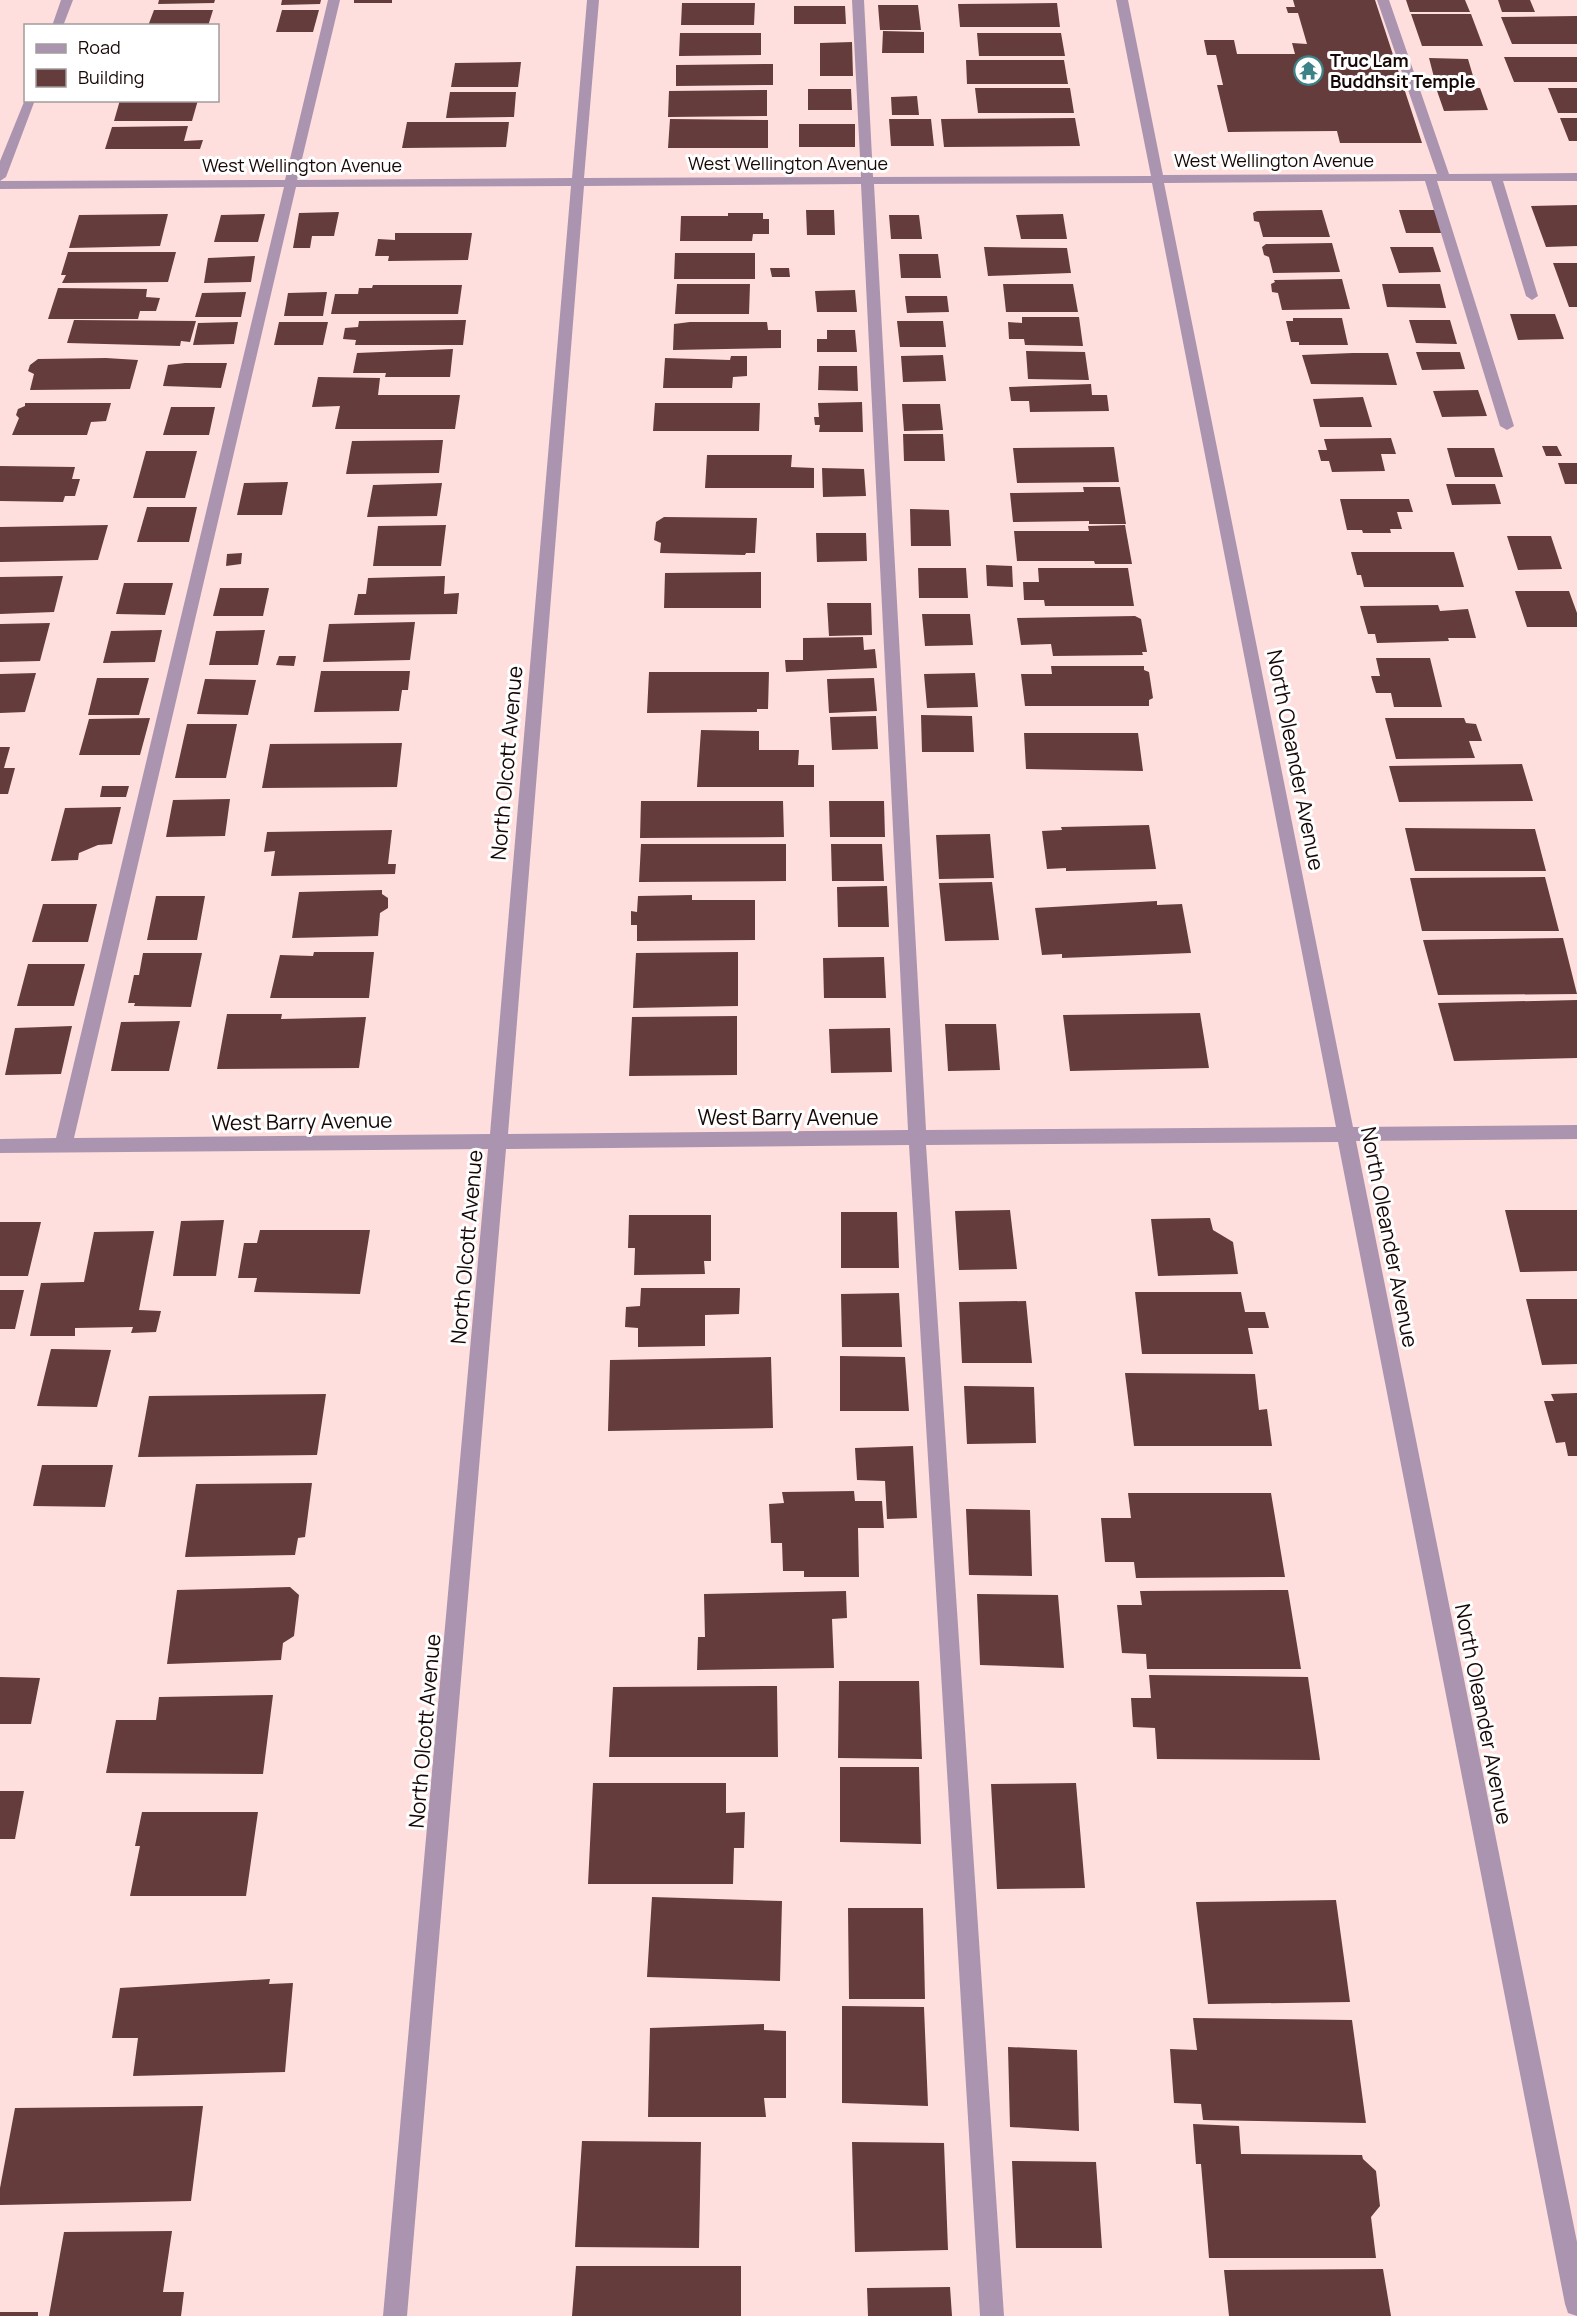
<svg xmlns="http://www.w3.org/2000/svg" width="1577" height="2316" font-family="Manrope,sans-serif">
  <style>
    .building { fill: #643c3b }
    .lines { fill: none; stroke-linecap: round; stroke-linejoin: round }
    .minor { fill: #ab94af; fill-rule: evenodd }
    .labels { text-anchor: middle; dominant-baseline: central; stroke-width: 6; stroke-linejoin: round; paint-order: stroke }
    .far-poi-label { font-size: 18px; font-weight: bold; fill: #170807; stroke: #fff; text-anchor: start }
    .far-street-label { font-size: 18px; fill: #170807; stroke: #fff }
    .street-label { font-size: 21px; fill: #170807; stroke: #fff }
  </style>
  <rect width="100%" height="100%" fill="#fedfdd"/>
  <path class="building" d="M159 0H215L214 3 158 4Z
    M282 0H321L320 4 281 5Z
    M354 0H392V3H354Z
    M1293 0H1375L1422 143H1340L1337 131 1228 132 1217 85H1223L1216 55H1207L1204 40H1234L1237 54H1295L1292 43 1307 44 1298 13H1288L1286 7H1295Z
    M1406 0H1465L1470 12H1410Z
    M1498 0H1530L1535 12H1502Z
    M682 3H755L754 25H681Z
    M1057 3 1060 27H960L958 4Z
    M878 5H918L921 30H880Z
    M794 6H845L846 24H794Z
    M154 10H213L208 26H148Z
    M282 10H319L313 32H276Z
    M1411 14H1471L1483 46H1422Z
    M1577 16V44H1512L1501 17Z
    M883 31 924 32V53H882Z
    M680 33H761V55L679 56Z
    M977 33H1061L1065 56H979Z
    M852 42 853 76H820V43Z
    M1504 57H1577V82H1514Z
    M1429 58 1468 59 1476 86 1436 85Z
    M966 60H1064L1068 84H967Z
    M521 62 518 87H451L455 63Z
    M773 64V85L676 86V65Z
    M975 88H1070L1074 113H978Z
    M1436 88H1480L1488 110 1444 111Z
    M1548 88H1577V113H1558Z
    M808 89H851L852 110H808Z
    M767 90V116L668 117 669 91Z
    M450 92H516L514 117 446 118Z
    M917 96 919 115H892L891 97Z
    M120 100H198L192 121H114Z
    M1075 118 1080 146 944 147 941 119Z
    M1560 118H1577V141H1569Z
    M670 119 768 120V148H668Z
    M889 119H931L934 146H891Z
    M407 122H509L506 147 402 148Z
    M799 124H855V147H799Z
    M188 126 184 141 203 140 200 149H105L112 127Z
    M1577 205V246L1546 247 1531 206Z
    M806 210H834L835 235H807Z
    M1322 210 1330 237H1263L1259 222 1254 221 1253 213 1257 211Z
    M1399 210H1438L1446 233H1406Z
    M339 212 334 236H312L310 248H293L299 213Z
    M728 213H763V219H769V234H753L752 241H680L681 216H728Z
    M168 214 160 246 69 248 79 215Z
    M265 214 258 242H214L221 215Z
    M1063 214 1067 239H1021L1016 215Z
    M889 215H919L922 239H891Z
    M395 233H472L468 260 388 261 389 256H375L378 239 395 240Z
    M1332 243 1340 272 1273 273 1269 257 1264 255 1262 247 1266 244Z
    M984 247 1067 248 1071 273 988 276Z
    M1390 247H1433L1441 272 1399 273Z
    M68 252H176L168 282 62 283 66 275H61Z
    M675 253H755V279H674Z
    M899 254H938L941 278H901Z
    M255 256 251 282 204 283 208 258Z
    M1553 263H1577V307H1569Z
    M770 268H789L790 277H772Z
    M1342 279 1350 309 1282 310 1278 293 1272 292 1271 284 1275 282 1274 280Z
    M677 284H750L749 314H675Z
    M1003 284H1073L1078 312H1006Z
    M1382 284H1440L1446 308 1387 307Z
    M373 285H462L458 314H331L335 294H358L359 288H372Z
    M58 288 147 289 146 297 160 298 156 311H140L138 319H48Z
    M855 290 857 312H817L815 291Z
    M246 292 241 317H195L202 293Z
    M327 292 323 316H284L288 293Z
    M905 296H947L949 312 907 313Z
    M1510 314H1555L1564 339 1518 340Z
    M1022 317H1079L1083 346 1025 345 1024 339H1009L1008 322 1022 323Z
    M1293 318H1342L1348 345H1299V342H1291L1286 321H1293Z
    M74 320 196 321 190 342 181 341 180 346 67 343Z
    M466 320 463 345H355L356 340 343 339 345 328 358 327 359 321Z
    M1409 320H1450L1457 344 1416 343Z
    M897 321H943L946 347H900Z
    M238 322 234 344 193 345 198 323Z
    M279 322H328L323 345H274Z
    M690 322H767L768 330H781V348L673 350 674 324Z
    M827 330H855L857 352H817V339H827Z
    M453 349 450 377H385L386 373H353L357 353Z
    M1026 351 1085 352 1089 380 1028 379Z
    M1416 352H1460L1465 369 1422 370Z
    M1353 353H1388L1397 385 1311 384 1302 355Z
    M943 355 946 381 903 382 901 356Z
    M731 356H747V376L733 377 732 388H663L665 358 730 360Z
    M106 358 138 360 130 389 30 390 34 374 28 371 30 365 38 359Z
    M185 363H227L221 388 163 386 168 365Z
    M819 366H857L858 391 818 390Z
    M318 377 380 378 378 395H460L455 429H335L340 406 312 407Z
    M1091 384 1092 395H1107L1109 411 1030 412 1029 401H1011L1009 387Z
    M1478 390 1487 416 1442 417 1433 391Z
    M1363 397 1372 427H1320L1313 399Z
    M862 402 863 432H819L820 425H815L814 417H819L818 403Z
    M25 403H111L106 421 91 422 87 435H12L19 418 16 415 18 409 25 406Z
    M655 403H760L759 431H653Z
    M902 404H940L943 430 904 431Z
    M171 407H215L209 435H163Z
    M903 434H943L945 461H904Z
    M1391 438 1396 454H1381L1385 471 1332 472 1329 461H1321L1318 450H1327L1324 439Z
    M443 440 439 473 346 474 352 441Z
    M1542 446H1557L1562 456H1546Z
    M1114 447 1119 482 1017 483 1013 448Z
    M1447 448H1494L1503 477H1455Z
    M146 451H197L185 498H133Z
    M707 455H792L791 467 814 468V488H705Z
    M1558 463H1577V484H1565Z
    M0 466 75 467 72 479H80L75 496H65L63 502 0 501Z
    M822 468 864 469 866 496 823 497Z
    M288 482 282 515H237L244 483Z
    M442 483 437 516 367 517 373 485Z
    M1446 484H1495L1501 504 1452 505Z
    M1083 487H1120L1126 524H1089V521L1013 522 1010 493 1084 492Z
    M1340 499H1409L1413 512H1397L1402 529H1390L1391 533H1363L1362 530H1347Z
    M147 507H197L189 542H137Z
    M910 509 949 510 951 546H911Z
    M664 517 757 518 755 553H746L745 555 660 553 661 543 654 540 656 522Z
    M108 525 98 560 0 562V527Z
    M446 525 441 566H373L378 526Z
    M1125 525 1132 564H1095L1094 561H1017L1014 531H1089L1088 526Z
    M816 533H866L867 561 817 562Z
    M1507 536H1551L1562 569 1518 570Z
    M1351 552H1454L1464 587H1364L1361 575H1357Z
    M242 553 241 564 226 566 227 554Z
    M986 565 1012 566 1013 587 987 586Z
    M918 568H966L968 598H919Z
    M1038 568H1128L1134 606H1045L1044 600H1024L1023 582H1039Z
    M761 572V608H664L665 573Z
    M63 576 54 612 0 614V577Z
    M445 576 444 594 459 593 457 614 354 615 358 594H366L368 578Z
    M124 583H173L165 615 116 614Z
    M220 588H269L263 616H213Z
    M1515 591H1569L1577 613V627H1527Z
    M827 603H871L872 635 829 636Z
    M1438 605 1440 611 1468 609 1476 638H1448L1449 641 1377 643 1375 634H1368L1360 606Z
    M922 614H970L973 645 925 646Z
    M1135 616 1141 619 1147 652H1142L1143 655 1053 656 1051 644 1021 645 1017 618Z
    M415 622 410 660 323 662 329 624Z
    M50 623 40 661 0 662V624Z
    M162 630 155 662 103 663 111 631Z
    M265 630 258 665H209L216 631Z
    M863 637 864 650 875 649 877 668 786 672 785 660H803V638Z
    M279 656H296L294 666 276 665Z
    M1376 658H1430L1442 707H1394L1391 693H1376L1371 676H1380Z
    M1051 666H1144V670L1149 672 1153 698 1149 700V706H1025L1021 674H1052Z
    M321 671H410L408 690H402L399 711 314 712Z
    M649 672H769L768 709H757V712L647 713Z
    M36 673 25 712 0 713V674Z
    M975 673 978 707 927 708 924 674Z
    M97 678H149L139 715H88Z
    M874 678 877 711 829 713 827 679Z
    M205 679 256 680 248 715 197 714Z
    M921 715 972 716 974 752H922Z
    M876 716 878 749 832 750 830 717Z
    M150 718 140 755H79L89 719Z
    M1385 718H1464L1466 723 1476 724 1482 741H1469L1475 758 1396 759Z
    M187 724H237L226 778H175Z
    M701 730 759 731V750H799L798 765H814V787H697Z
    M1024 733H1138L1143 771 1026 769Z
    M402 743 397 787 262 788 270 744Z
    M0 747H10L4 768H15L8 794H0Z
    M1522 764 1533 801 1399 802 1389 766Z
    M102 786H129L126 797H100Z
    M230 799 225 836 166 837 173 800Z
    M641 801H783L784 837 640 838Z
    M829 801H884L885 837H830Z
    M121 807 112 844 98 845 79 853 78 860 51 861 65 808Z
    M1149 825 1156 869 1066 871V868L1047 869 1042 831 1062 830 1061 827Z
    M1405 828 1535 829 1546 871H1415Z
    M392 830 388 864H396L395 874 271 876 275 851 264 852 267 832Z
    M990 834 994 878 939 879 936 835Z
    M641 844H786V881L639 882Z
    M831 844H882L884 881H832Z
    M1545 877 1559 931H1422L1410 878Z
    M992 882 999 940 945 941 939 883Z
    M887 886 889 927H838L837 887Z
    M382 890V894L388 898V908L380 913 378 936 292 938 299 892Z
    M692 895V900H755V940L637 941V925H631V911L637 912 638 896Z
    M156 896H205L197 940H147Z
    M1157 901V905L1182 904 1191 953 1062 958V954L1042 955 1035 908Z
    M43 904H97L88 942H32Z
    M1563 938 1577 994 1438 995 1423 940Z
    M314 952H374L369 998H270L280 955 313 956Z
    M738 952V1006L633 1008 636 953Z
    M143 953H202L191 1007 134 1006 135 1003H128L134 975H139Z
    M884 957 886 998H824L823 958Z
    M28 964H85L74 1006H17Z
    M1577 1000V1058L1454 1061 1438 1003Z
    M1200 1013 1209 1068 1070 1071 1063 1015Z
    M227 1014H282L281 1019 366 1017 359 1068 217 1069Z
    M737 1016V1075L629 1076 632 1017Z
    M180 1021 169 1071H111L121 1022Z
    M945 1024H996L1000 1070 948 1071Z
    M72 1026 61 1074 5 1075 15 1028Z
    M890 1028 892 1072 831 1073 829 1029Z
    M1010 1210 1017 1269 959 1270 955 1211Z
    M1505 1210H1577V1271L1520 1272Z
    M841 1212H897L899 1268H841Z
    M629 1215H711V1261H704L705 1274 634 1275 635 1248H628Z
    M1210 1218 1213 1230 1233 1242 1238 1274 1158 1276 1151 1219Z
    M224 1220 216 1276H173L181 1221Z
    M0 1222H41L28 1276H0Z
    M260 1230H370L360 1294 254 1292 257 1278H238L244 1243H257Z
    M154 1231 139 1310 161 1311 156 1332 131 1333 133 1327 75 1328V1336H30L41 1283 84 1282 94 1232Z
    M641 1288H740L739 1314 705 1315V1346L638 1347V1328L625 1327 626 1307 640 1306Z
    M0 1290H24L15 1329H0Z
    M1135 1292H1241L1245 1312H1265L1269 1328H1248L1253 1354H1142Z
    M899 1293 902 1347H842L841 1294Z
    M1526 1299H1577V1364L1542 1365Z
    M1026 1301 1032 1363H962L959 1302Z
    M51 1349 111 1350 97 1407 37 1406Z
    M840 1356 905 1357 909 1411H840Z
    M771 1357 773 1428 608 1431 610 1360Z
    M1125 1373 1255 1374 1259 1410 1267 1409 1272 1446H1134Z
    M964 1386 1034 1387 1036 1443 967 1444Z
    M1577 1393V1456H1568L1565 1442 1556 1443 1544 1401H1554L1551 1394Z
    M326 1394 317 1455 138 1457 149 1396Z
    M913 1446 917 1518 887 1519 885 1481 857 1480 855 1448Z
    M42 1465H113L105 1507 33 1506Z
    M312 1483 305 1537 298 1538 295 1555 185 1557 196 1484Z
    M854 1491 855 1501H882L884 1528H858L859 1577H804V1571H783L782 1543H771L769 1504 784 1503 782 1492Z
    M1128 1493H1271L1285 1577 1136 1578 1134 1562H1105L1101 1518H1131Z
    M966 1509 1030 1510 1032 1576 969 1575Z
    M290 1587 299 1595 294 1636 283 1643 281 1660 167 1664 177 1590Z
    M1288 1590 1301 1669H1147L1146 1654 1122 1653 1117 1605H1142L1140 1591Z
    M846 1591 847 1618 832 1619 834 1668 697 1670 698 1637H705L704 1594Z
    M977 1594 1058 1595 1064 1668 980 1665Z
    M1149 1675 1308 1677 1320 1760 1157 1759 1155 1728 1133 1727 1131 1698H1151Z
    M0 1677 40 1678 31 1724H0Z
    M839 1681H919L922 1759 838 1758Z
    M777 1686 778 1757H609L613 1687Z
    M273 1695 263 1774 106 1773 116 1720H156L159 1697Z
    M840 1767H919L921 1844 840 1842Z
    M593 1783H726V1813L745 1812 744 1848H734L733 1884H588Z
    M1076 1783 1085 1888 997 1889 991 1784Z
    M0 1791H24L15 1839H0Z
    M142 1812H258L246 1896H130L140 1846H135Z
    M652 1897 782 1901 780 1981 647 1977Z
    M1336 1900 1350 2002 1208 2004 1196 1902Z
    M848 1908H923L925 1999H849Z
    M270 1979 269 1984 293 1983 285 2072 133 2076 138 2038H112L120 1988Z
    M842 2006 924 2007 928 2106 842 2103Z
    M1193 2018 1352 2020 1366 2123 1203 2120 1201 2104 1174 2103 1170 2049 1197 2050Z
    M764 2024V2030L786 2031V2098H764L766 2117H648L650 2028Z
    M1008 2047 1077 2050 1079 2131 1010 2127Z
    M203 2106 191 2201 0 2205V2188L15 2108Z
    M1193 2124 1239 2126 1241 2154 1362 2155 1363 2159 1376 2171 1380 2206 1371 2217 1376 2258H1209L1201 2164H1196Z
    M582 2141 701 2142 699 2248 575 2247Z
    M852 2142 944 2143 948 2250 855 2252Z
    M1012 2161 1096 2162 1102 2248H1016Z
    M172 2231 163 2292H184L181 2316H49L64 2232Z
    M576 2266H741V2316H572Z
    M1383 2269 1391 2316H1229L1224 2270Z
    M950 2287 952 2316H868L867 2288Z
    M0 2312H38V2316H0Z"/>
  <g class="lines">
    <path class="minor" d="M61 0H73L63 26H52Z
      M328 0H340L297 180 572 178 587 0H599L584 178 861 177 852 0H864L873 177 1151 176 1116 0H1128L1163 175 1437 174 1377 0H1389L1449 174 1577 173V181H1503L1538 296 1532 300 1526 296 1491 181H1437L1514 426 1507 430 1500 426 1425 181 1164 183 1353 1127 1577 1125V1139L1356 1141 1577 2242V2316L1568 2313 1565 2304 1338 1142 926 1145 1004 2316H980L909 1145 506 1149 407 2316H383L488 1149 0 1153V1139L56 1138 284 187 0 189V181L285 180ZM1152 183 1336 1127 926 1130 874 184ZM861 184 908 1130 508 1134 584 186ZM571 186 490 1134 74 1138 296 187Z
      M26 97V100H35L6 177 0 181V161Z"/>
  </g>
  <defs>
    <symbol id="temple-ring" viewBox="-11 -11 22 22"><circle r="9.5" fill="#fff" stroke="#3b8388" stroke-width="1.5"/><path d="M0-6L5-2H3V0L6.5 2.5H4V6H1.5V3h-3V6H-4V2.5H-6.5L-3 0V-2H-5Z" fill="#3b8388"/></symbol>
  </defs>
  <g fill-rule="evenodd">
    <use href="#temple-ring" x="1292" y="54" width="33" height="33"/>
  </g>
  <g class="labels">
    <g class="far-poi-label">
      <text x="1330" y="60">Truc Lam<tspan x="1330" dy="21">Buddhsit Temple</tspan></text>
    </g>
    <g class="far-street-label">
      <text x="1274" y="160">West Wellington Avenue</text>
      <text x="788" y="163">West Wellington Avenue</text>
      <text x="302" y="165">West Wellington Avenue</text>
    </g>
    <g class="street-label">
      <text transform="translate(1296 760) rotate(79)">North Oleander Avenue</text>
      <text transform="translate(506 763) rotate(-85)">North Olcott Avenue</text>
      <text x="788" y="1117">West Barry Avenue</text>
      <text transform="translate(302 1121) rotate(-1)">West Barry Avenue</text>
      <text transform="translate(1390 1237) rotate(79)">North Oleander Avenue</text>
      <text transform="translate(466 1247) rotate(-85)">North Olcott Avenue</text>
      <text transform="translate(1484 1714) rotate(79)">North Oleander Avenue</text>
      <text transform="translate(424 1731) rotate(-85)">North Olcott Avenue</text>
    </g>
  </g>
  <rect x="24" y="24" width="195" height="78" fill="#ffffff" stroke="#a29c9c" stroke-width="1.5"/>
  <rect x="36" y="44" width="30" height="9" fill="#ab94af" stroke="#a29c9c" stroke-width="1.5"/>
  <text x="78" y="54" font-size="18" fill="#170807">Road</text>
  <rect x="36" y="69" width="30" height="18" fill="#643c3b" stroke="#a29c9c" stroke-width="1.5"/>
  <text x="78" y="84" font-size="18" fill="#170807">Building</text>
</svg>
